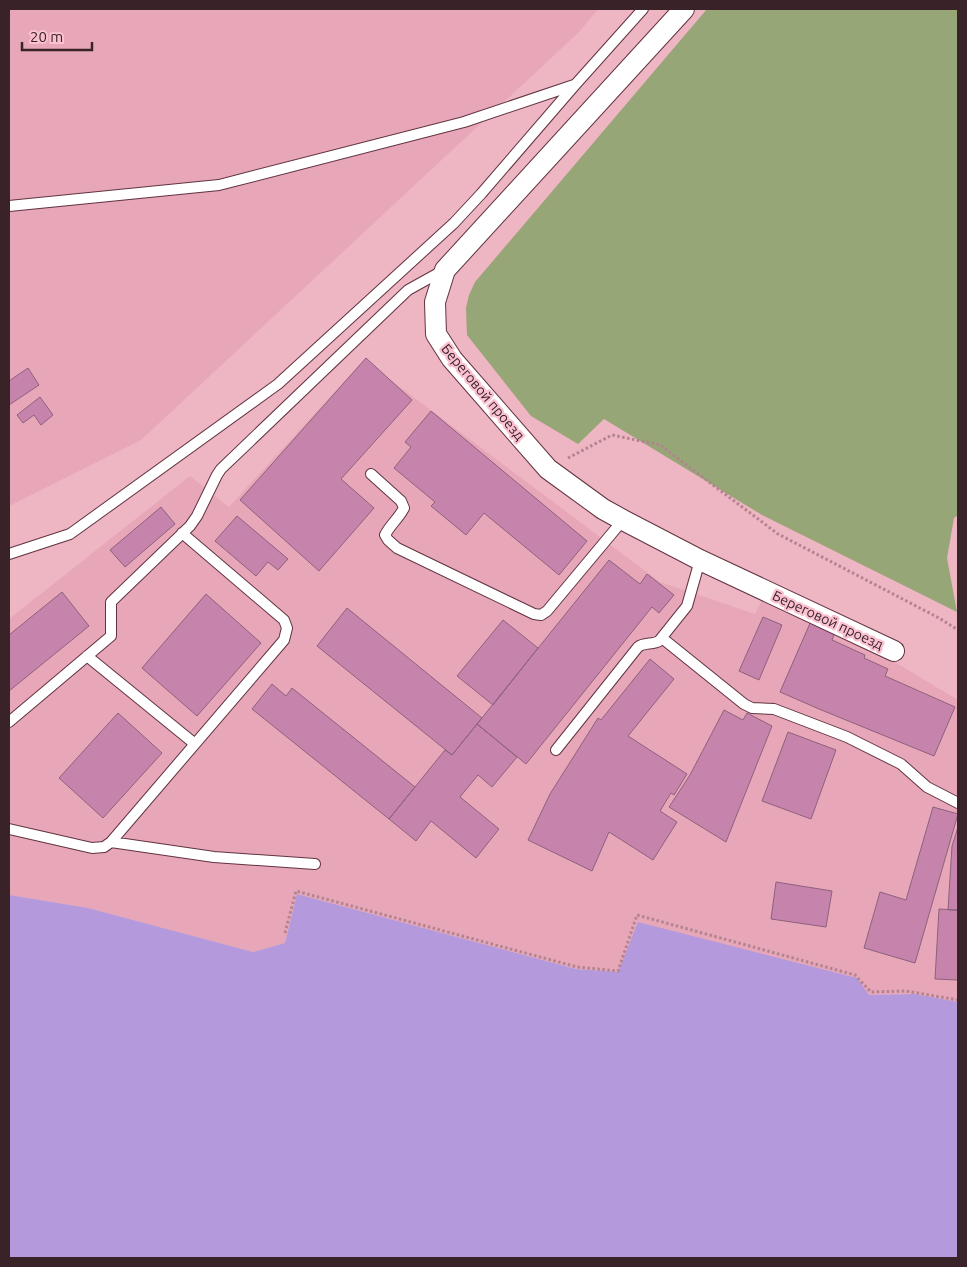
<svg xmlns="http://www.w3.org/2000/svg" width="967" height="1267" font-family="Ubuntu,sans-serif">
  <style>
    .built { fill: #e7a7b8 }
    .green { fill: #97a676 }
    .water { fill: #b49adc }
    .building { fill: #c684ad; stroke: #8d617c }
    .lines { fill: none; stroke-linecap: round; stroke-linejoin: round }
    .lane-casing { stroke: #613340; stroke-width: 12 }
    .street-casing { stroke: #613340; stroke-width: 22 }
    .path { stroke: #b1848f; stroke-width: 3; stroke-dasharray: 2.5 2.5; stroke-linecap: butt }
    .lane { stroke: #fff; stroke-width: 10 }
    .street { stroke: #fff; stroke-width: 20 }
    .labels { text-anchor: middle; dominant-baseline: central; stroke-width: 4.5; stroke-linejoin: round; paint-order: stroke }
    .street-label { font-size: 14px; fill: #392329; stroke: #fbc1d0 }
  </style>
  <rect width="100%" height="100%" fill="#eeb5c3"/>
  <path class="built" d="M9 9H598L579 32 141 440 9 506Z
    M364 360 660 582 755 614 763 598 838 628 958 700V1002L915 994 869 995 639 922 618 972 576 969 297 894 285 943 253 952 88 908 9 895V619L190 476 229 507Z"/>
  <path class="green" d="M707 9H958V515L954 518 947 558 957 612 762 515 604 419 578 444 531 416 467 335 466 308 469 295 475 282Z"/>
  <path class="water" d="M297 894 576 969 618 972 638 922 857 978 869 995 915 994 958 1002V1258H9V895L88 908 253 952 285 943Z"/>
  <path class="building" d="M366 358 412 400 341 479 374 508 319 571 240 500Z
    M28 368 39 385 9 405V381Z
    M40 397 53 415 41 425 34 415 23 423 17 415Z
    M431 411 587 541 559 575 484 513 466 535 431 506 435 502 394 468 411 447 405 442Z
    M161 507 175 524 125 567 110 550Z
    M237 516 288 559 278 570 268 562 256 576 215 541Z
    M609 560 640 584 647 574 674 595 659 613 652 607 526 764 477 724Z
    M62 592 89 626 9 691V635Z
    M206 594 261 643 197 716 142 668Z
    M347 608 482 718 452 755 317 646Z
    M763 617 782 625 759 680 739 671Z
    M503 620 538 648 493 705 457 676Z
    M811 621 835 632 832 640 865 655 864 658 888 669 885 676 955 707 934 756 819 709 780 692Z
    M650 659 674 679 628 736 687 774 674 795 671 793 660 811 677 822 653 860 609 832 592 871 528 840 550 794 598 718 601 720Z
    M272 684 286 696 292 688 415 787 389 819 252 709Z
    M724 710 743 720 747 713 772 726 726 842 669 807 690 775Z
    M118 713 162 753 103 818 59 778Z
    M477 724 517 757 492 787 478 775 460 797 499 829 476 858 431 821 416 841 389 819 445 750 452 755Z
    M788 732 836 750 811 819 762 801Z
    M933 807 958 814 915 963 864 948 880 892 906 900Z
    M958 827V910H948L952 846Z
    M776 882 832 891 826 927 771 919Z
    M939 909 958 910V980L935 979Z"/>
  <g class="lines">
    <defs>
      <path id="lane" d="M9 206 219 185 464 122 574 85
        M371 474 401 501 404 508C399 518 390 525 385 535L388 540 397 548 534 614 541 615 547 611 623 520
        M9 554 70 534 278 384 454 223 481 194 575 85 643 9
        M662 638 744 704 752 708 774 709 847 737 901 764 927 787 958 803
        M87 656 195 744
        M9 722 111 636V602L190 526 197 516 217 475 221 469 408 290 444 270
        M556 750 638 647C644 642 653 645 659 641L687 606 700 560
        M9 829 92 848 104 847 111 842 284 640 287 628 284 620 182 533
        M111 842 214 857 315 864"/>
      <path id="street" d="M684 9 445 270 435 302 436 334 452 359 548 469 603 509 623 520 700 560 894 651"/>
    </defs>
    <use href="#lane" class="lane-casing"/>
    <use href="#street" class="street-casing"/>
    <path class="path" d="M568 458 612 435 660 445 778 534 939 618 958 630
      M285 933 296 891 577 967 618 971 637 915 855 975 871 992 906 991 958 1000"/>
    <use href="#lane" class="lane"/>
    <use href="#street" class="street"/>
  </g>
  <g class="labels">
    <g class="street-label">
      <text transform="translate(483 392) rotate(50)">Береговой проезд</text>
      <text transform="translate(828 620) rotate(25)">Береговой проезд</text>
    </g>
  </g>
  <rect width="967" height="1267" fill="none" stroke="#392329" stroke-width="20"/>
  <path d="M22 42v8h70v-8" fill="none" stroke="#392329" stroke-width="2.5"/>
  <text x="30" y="42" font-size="15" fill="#392329" stroke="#fbc1d0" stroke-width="4" paint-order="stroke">20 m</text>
</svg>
